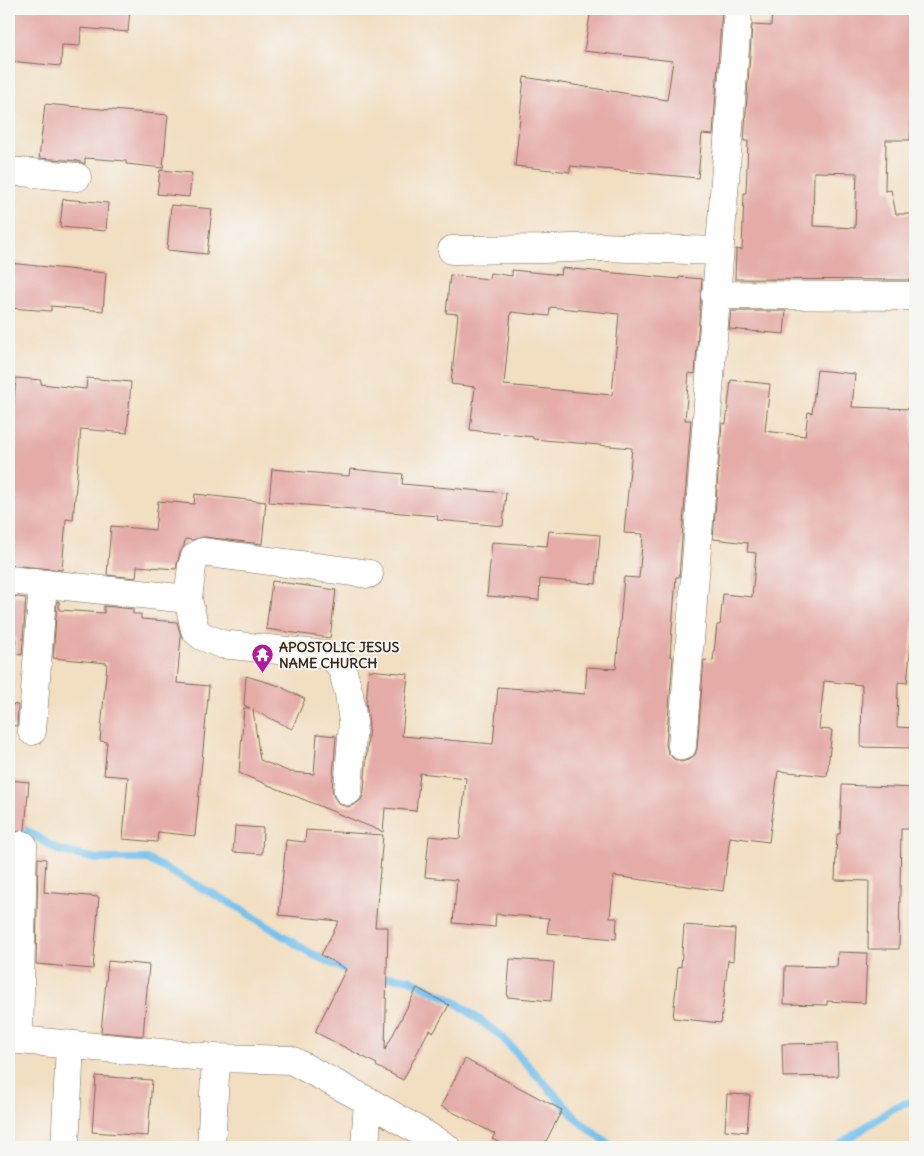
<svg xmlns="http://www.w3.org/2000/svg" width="924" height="1156" font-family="Delius,sans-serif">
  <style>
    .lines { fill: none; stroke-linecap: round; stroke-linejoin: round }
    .stream { stroke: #73c1ed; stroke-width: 8 }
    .building { fill: #e5aca7; fill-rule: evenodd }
    .minor-casing { stroke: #7b6957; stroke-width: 29 }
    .minor { stroke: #fff; stroke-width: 28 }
    .labels { text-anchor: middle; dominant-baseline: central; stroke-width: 4; stroke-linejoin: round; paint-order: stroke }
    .poi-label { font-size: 14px; font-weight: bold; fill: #3b2a1e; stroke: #f6f6f2; text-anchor: start }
  </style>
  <rect width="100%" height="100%" fill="#f6f6f2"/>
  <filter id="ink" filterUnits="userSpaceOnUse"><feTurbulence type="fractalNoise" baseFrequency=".02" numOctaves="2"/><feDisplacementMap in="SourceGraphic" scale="10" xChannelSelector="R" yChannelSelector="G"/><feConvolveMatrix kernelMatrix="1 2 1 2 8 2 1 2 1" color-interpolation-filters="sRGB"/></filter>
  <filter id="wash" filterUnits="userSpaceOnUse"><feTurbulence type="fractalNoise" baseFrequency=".0096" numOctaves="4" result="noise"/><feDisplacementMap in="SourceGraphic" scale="20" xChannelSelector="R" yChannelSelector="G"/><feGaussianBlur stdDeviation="1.12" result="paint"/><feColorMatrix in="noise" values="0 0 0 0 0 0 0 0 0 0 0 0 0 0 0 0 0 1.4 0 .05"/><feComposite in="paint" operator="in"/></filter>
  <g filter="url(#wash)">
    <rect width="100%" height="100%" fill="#f2dec1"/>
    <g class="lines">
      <path class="stream" d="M9 820 58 850 96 859H147L238 907 310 953 353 973
        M377 976 409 979 454 1001 500 1035 579 1121 612 1147
        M836 1147 895 1107 915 1100"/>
    </g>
    <g id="blocks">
      <path class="building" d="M10 9H130L128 32 81 28 80 46 62 45 61 66 9 61Z
        M591 9H722L713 135 702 134 698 178 570 166V172L515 166 524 77 667 100 673 61 584 51Z
        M772 9H915V95H912L910 140H886L885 191 891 190 896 214H915V280L735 279 736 249 742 250 744 193H746L748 141H744L752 25 771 26ZM814 172 857 173 855 228 813 226Z
        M45 104 168 115 163 168 126 164V161L85 158V164L78 161 39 158Z
        M160 170 192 173 189 197 157 194Z
        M63 199 108 203 106 231 60 227Z
        M171 205 212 209 207 254 167 250Z
        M9 263 106 273 103 311 51 306V311L9 308Z
        M562 268 679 279V277L702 279 695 374 689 373 685 420H691L679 577H676L670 656 673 657 666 745 668 753 674 759 681 762 688 760 695 755 697 748 704 660 713 661 717 625H720L723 594 752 597 756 553 747 552 748 543 713 539 722 423 726 424 731 380 770 384 765 431 805 436 808 412 812 413 817 370 855 374 852 407 913 409 912 462 915 463V477L910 509H915V623L913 622 907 683 898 682 897 727 915 728V748L861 747 862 685 824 681 819 729 832 730 827 776 778 771 769 842 730 837 723 891 614 876 610 918H617L616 939 547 933 549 918 496 914 495 927 453 923 457 880 425 877 429 836 460 839 466 778 420 773 416 811 385 808 383 832 239 773 244 708H250L244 705 246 676 283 687V688L305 699 292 729 253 710 260 760 290 772 314 774 317 734 336 736 332 790 334 797 339 804 347 807 354 805 361 800 364 792 369 723 366 703 369 670 408 674 402 736 493 744 498 687 585 694 587 667 616 669 624 577 639 578 643 534 624 533 632 448 533 439V437L470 430 475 387 451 384 458 314 446 313 450 275 489 279 490 273 512 276V270L561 275ZM550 307 619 314 612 395 504 385 511 312 549 316Z
        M731 311H786L784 334 729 329Z
        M16 378 41 380V384L86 389 87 378 131 382 127 433 81 429 73 520 66 519 62 570 9 565V443H10Z
        M272 469 349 476 350 469 403 474 402 484 506 493 503 526 437 520 438 516 269 502Z
        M195 494 266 502 262 544 204 537 192 540 185 539 184 546 180 552 176 569 137 566 136 578 107 575 111 526 155 530 158 501 194 504Z
        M549 531 600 535 596 584 540 579 539 600 487 596 492 542 547 546Z
        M272 581 336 590 330 638 266 629Z
        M9 596 26 598 22 655 14 654 16 638H9Z
        M57 601H59V610L104 613V606L133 609V614H141V619L177 622 181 636 177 683 209 686 195 836 158 832 157 842 123 839 128 777 104 775 107 742 100 741 107 663 53 658Z
        M9 704 18 705 17 726 9 725Z
        M9 780 29 782 25 830 15 832 9 839Z
        M842 785 915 788V829H901L899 949H868L869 881 835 880 837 834H840Z
        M235 826 263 828 262 854 233 852Z
        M306 830 383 835 375 927H388L385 1050 417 988 449 1005 434 1032 429 1030 403 1080 376 1066 377 1064 315 1032 346 969 321 955 339 921 279 915 286 840 305 842Z
        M38 858 46 859 44 892 99 897 93 969 36 964Z
        M684 925 735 929 733 961 728 960 721 1023 673 1018 678 966 681 967Z
        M838 952 867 953 865 1003 827 1001V1005L784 1004 785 966 837 967Z
        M510 959 554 962 551 1001 507 997Z
        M108 961 149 965 143 1036 101 1032Z
        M837 1043 838 1076 783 1077 782 1044Z
        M465 1059 562 1110 543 1147H508L492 1139 495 1134 441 1106Z
        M96 1076 152 1080 148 1136 92 1132Z
        M727 1094 750 1095 747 1132 725 1130Z"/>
    </g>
  </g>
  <g filter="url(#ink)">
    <use href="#blocks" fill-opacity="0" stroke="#7b6957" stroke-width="1"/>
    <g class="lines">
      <defs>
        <path id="minor" d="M9 171 77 177
          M452 250 543 249 600 247 718 251
          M715 295 915 296
          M9 580 188 599
          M32 731 43 584
          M682 746 738 9
          M348 791 353 722 349 694 343 672 338 662 327 655 221 644 202 636 195 630 188 599 192 566 195 557 202 552 369 574
          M23 845 19 1040 216 1058 291 1060 368 1101 446 1147
          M65 1147 70 1045
          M211 1147 216 1058
          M365 1147 368 1101"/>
      </defs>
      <use href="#minor" class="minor-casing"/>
      <use href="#minor" class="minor"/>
    </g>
  </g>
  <defs>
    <symbol id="temple-pin" viewBox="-11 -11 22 30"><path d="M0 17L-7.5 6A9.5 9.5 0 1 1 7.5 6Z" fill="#b5179e" stroke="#f6f6f2"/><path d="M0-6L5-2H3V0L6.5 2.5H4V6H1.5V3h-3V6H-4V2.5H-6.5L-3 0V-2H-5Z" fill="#fff"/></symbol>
  </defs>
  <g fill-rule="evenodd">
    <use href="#temple-pin" x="250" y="642" width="25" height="34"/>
  </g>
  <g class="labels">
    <g class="poi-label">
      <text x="279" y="647">APOSTOLIC JESUS<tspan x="279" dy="16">NAME CHURCH</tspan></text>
    </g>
  </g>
  <rect width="924" height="1156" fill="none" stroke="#f6f6f2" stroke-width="30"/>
</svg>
